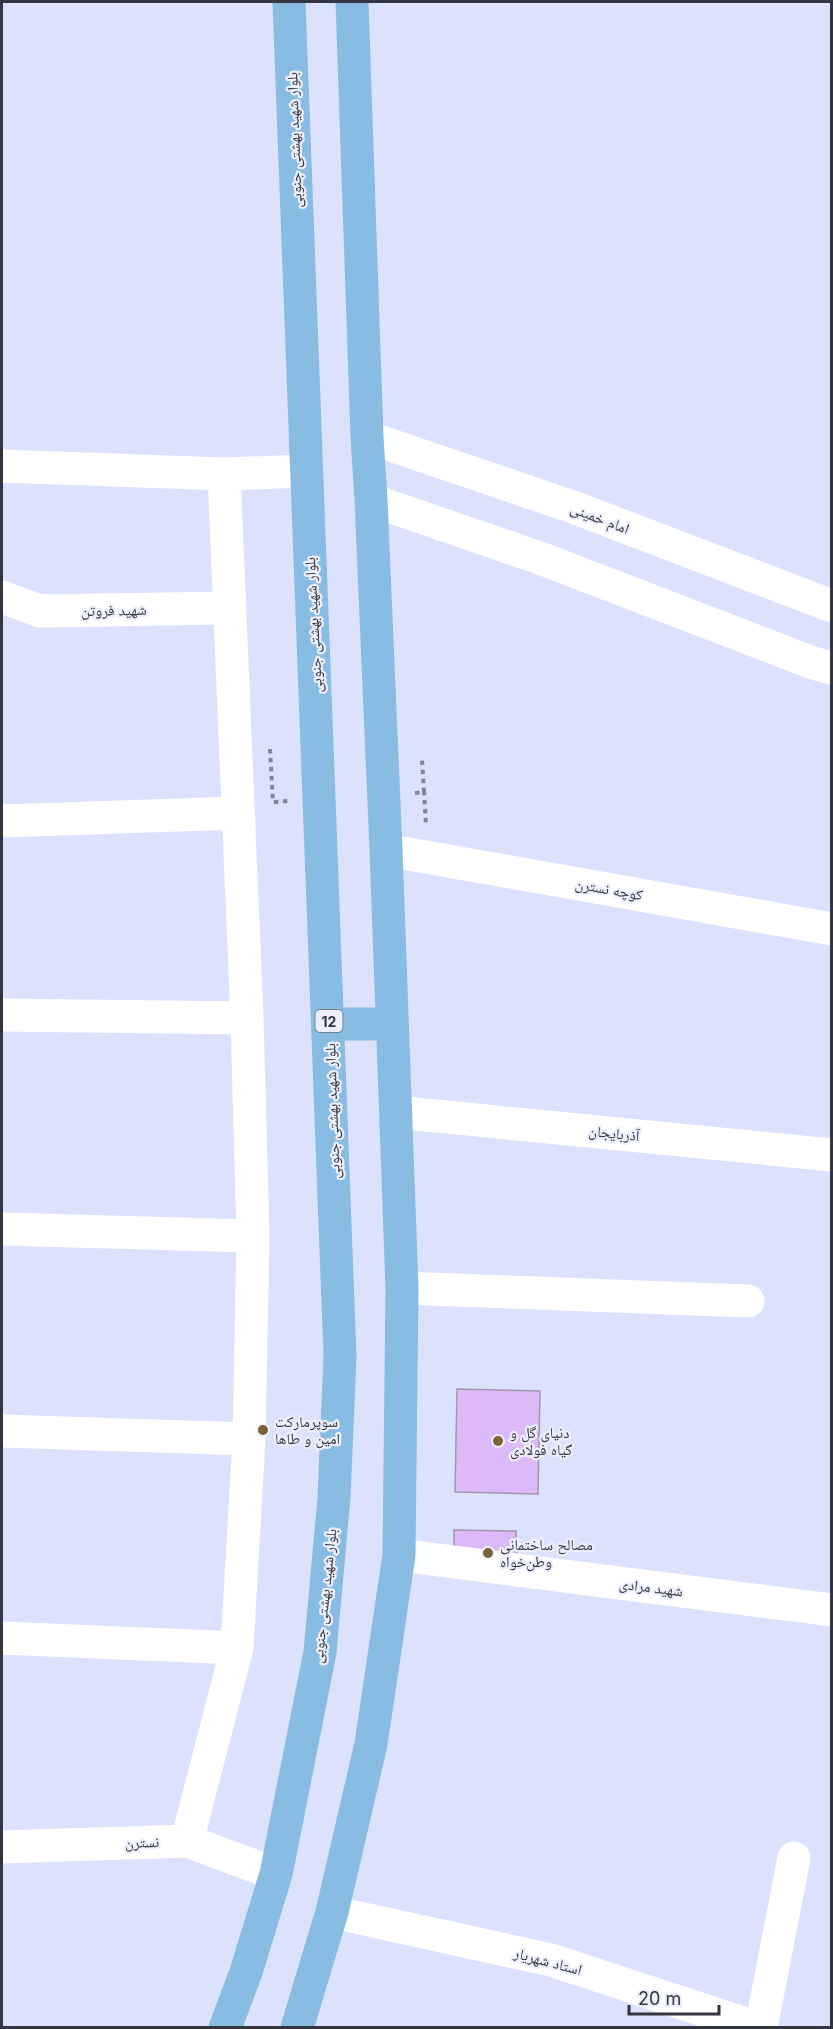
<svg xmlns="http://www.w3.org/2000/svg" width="833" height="2029" font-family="Inter,'Noto Naskh Arabic',sans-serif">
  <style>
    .building { fill: #dbbaf7; stroke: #a496b0; stroke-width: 1.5 }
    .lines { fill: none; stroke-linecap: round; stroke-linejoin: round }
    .path { stroke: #818598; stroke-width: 4; stroke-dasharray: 4.5 4.5; stroke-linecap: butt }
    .minor { stroke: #fff; stroke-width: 33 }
    .major { stroke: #88bce2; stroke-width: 33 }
    .poi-dot { fill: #7d6234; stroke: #edf0fc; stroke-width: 2 }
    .labels { text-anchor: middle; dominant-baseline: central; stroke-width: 4.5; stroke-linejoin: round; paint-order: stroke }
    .shield { fill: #edf0fc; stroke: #6b6d78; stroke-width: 1.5 }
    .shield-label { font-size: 14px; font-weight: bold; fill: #333540 }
    .street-label { font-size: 15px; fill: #333540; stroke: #edf0fc }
    .poi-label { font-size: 15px; fill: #333540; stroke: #edf0fc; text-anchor: start }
  </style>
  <rect width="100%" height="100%" fill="#dce2fe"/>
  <path class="building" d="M457 1389 540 1391 538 1494 455 1492Z
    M454 1530 516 1531 517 1563 463 1560 454 1545Z"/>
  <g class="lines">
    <path class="path" d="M270 749 273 802 288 801
      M424 791 426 825
      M415 793 424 792 422 760"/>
    <path class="minor" d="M367 437 573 507 832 606
      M2 466 224 474 306 471
      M371 500 540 558 813 663 832 668
      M2 597 40 611 229 608
      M2 821 237 813
      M386 850 832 929
      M2 1015 247 1018
      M396 1112 832 1155
      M2 1229 253 1236
      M402 1288 748 1301
      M2 1431 249 1439
      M399 1555 832 1610
      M2 1638 237 1648
      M187 1841 237 1648 249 1439 253 1236 247 1018 224 474
      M2 1847 187 1841 276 1874
      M332 1912 551 1960 758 2028
      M761 2028 794 1858"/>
    <path class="major" d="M329 1024H392
      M225 2028 246 1972 276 1874 320 1652 334 1498 340 1356 289 2
      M297 2028 332 1912 371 1744 399 1555 402 1288 386 850 371 500 367 437 352 2"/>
  </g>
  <g class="poi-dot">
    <circle cx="263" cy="1430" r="6"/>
    <circle cx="498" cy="1441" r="6"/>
    <circle cx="488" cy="1553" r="6"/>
  </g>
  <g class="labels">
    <rect class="shield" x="315.5" y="1010" width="27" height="22" rx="4.5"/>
    <g class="shield-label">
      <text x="329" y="1021">12</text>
    </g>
    <g class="street-label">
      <text transform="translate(294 140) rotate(-92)">بلوار شهید بهشتی جنوبی</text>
      <text transform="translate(600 518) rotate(21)">امام خمینی</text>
      <text transform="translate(114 610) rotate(-1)">شهید فروتن</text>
      <text transform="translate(313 625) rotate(-93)">بلوار شهید بهشتی جنوبی</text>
      <text transform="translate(609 889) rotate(10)">کوچه نسترن</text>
      <text transform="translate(332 1111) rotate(-92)">بلوار شهید بهشتی جنوبی</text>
      <text transform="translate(614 1133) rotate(6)">آذربایجان</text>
      <text transform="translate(651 1587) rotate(7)">شهید مرادی</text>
      <text transform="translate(324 1596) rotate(-84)">بلوار شهید بهشتی جنوبی</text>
      <text transform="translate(142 1842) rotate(-2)">نسترن</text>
      <text transform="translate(548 1961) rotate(15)">استاد شهریار</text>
    </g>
    <g class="poi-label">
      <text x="275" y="1421">سوپرمارکت<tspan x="275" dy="17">امین و طاها</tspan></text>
      <text x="510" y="1432">دنیای گل و<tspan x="510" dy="17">گیاه فولادی</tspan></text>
      <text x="500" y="1544">مصالح ساختمانی<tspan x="500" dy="17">وطن‌خواه</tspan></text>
    </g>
  </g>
  <rect width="833" height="2029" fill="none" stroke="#333540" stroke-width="6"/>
  <path d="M629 2005v9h90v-9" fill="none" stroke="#333540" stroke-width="3"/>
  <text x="638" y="2005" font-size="18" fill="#333540" stroke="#edf0fc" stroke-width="4.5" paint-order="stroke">20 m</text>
</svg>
